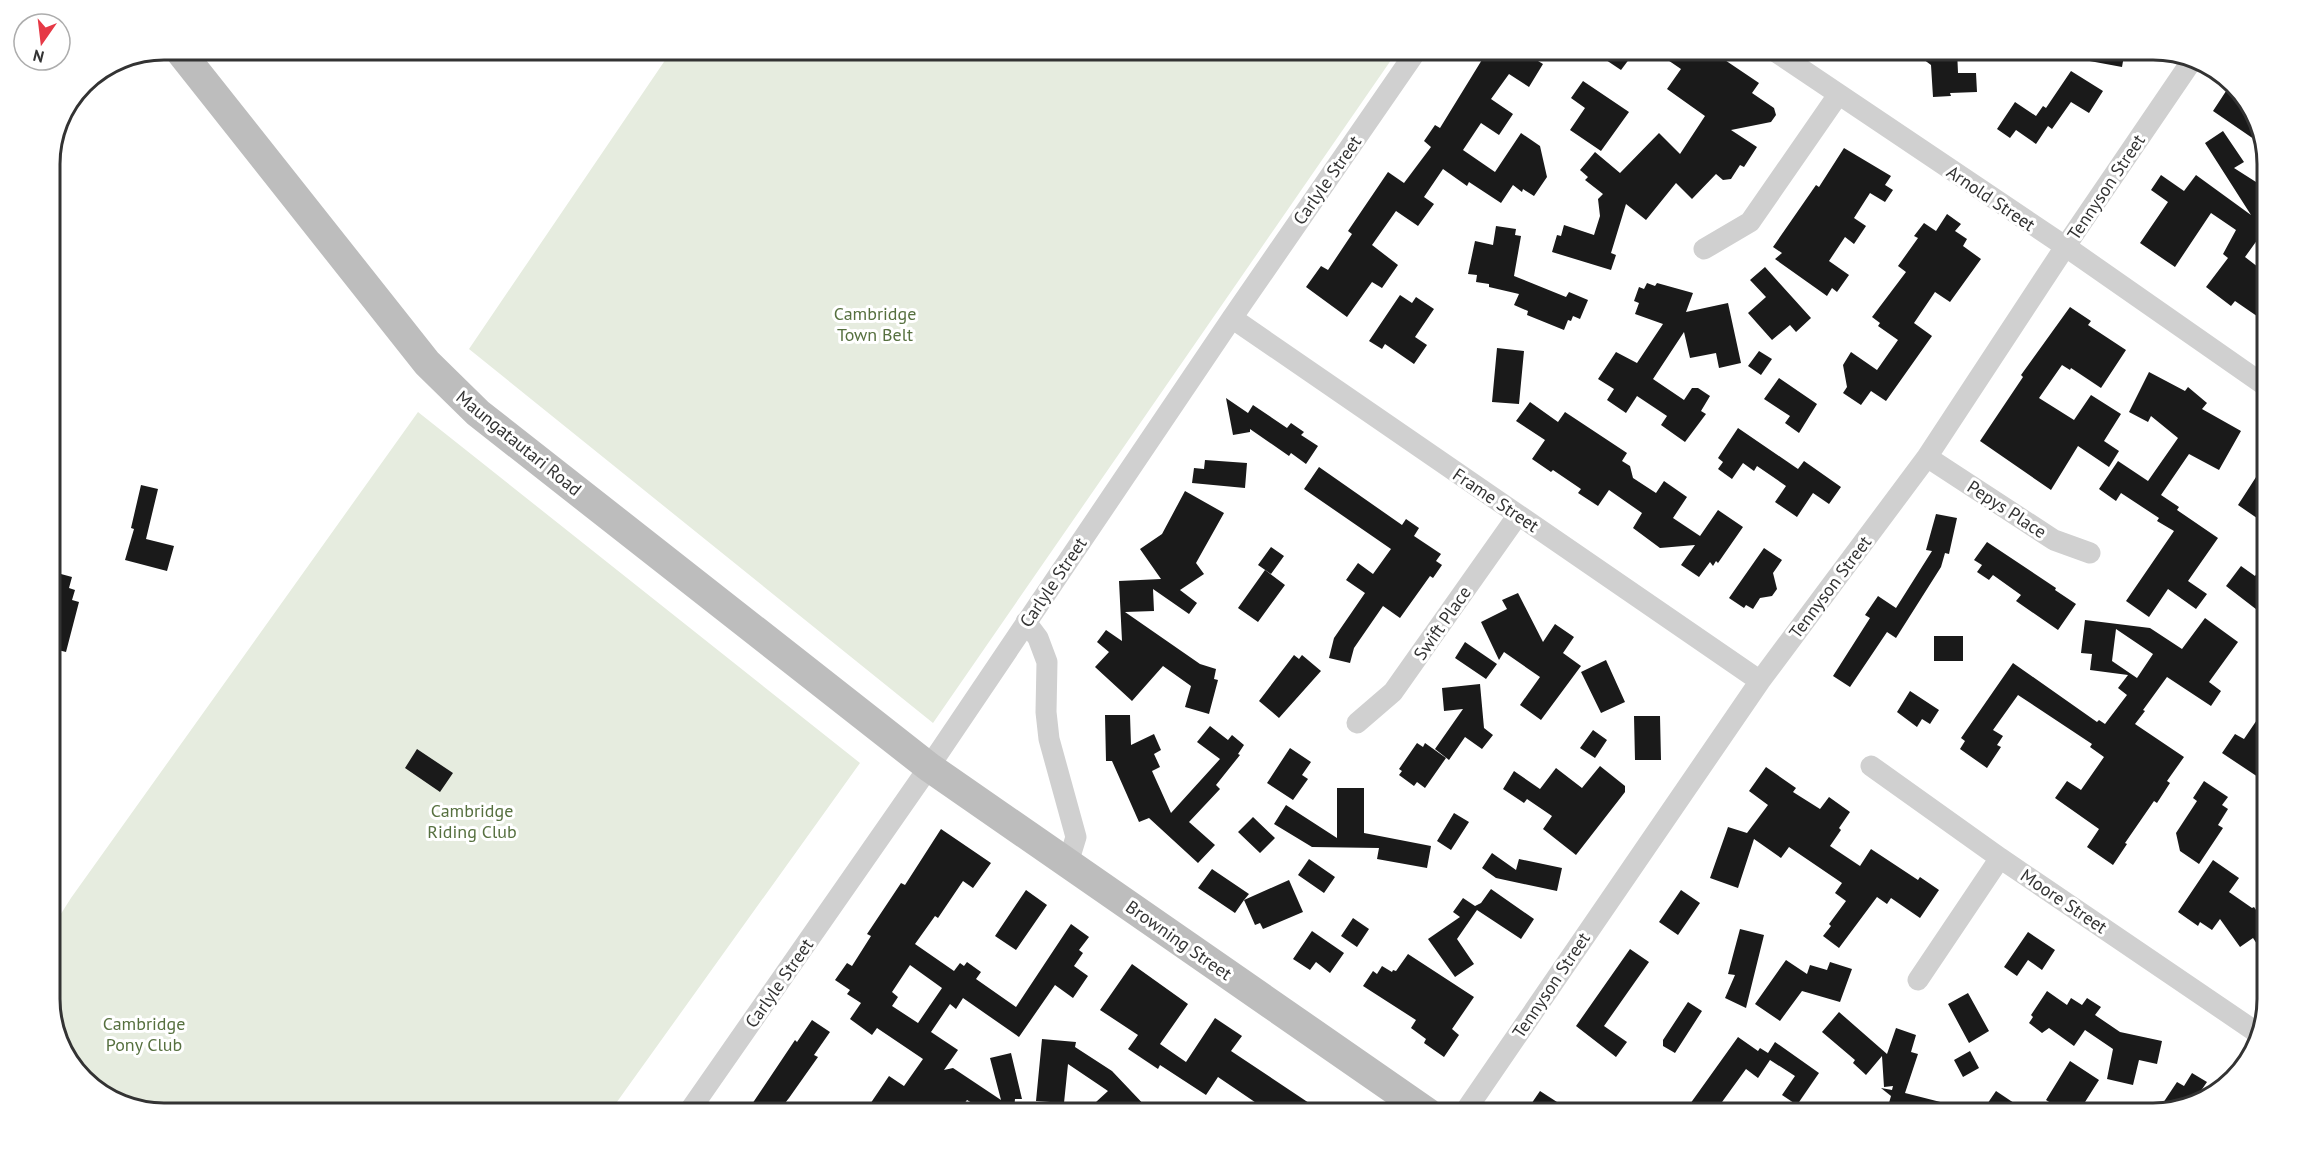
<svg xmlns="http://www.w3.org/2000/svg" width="2317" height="1163" font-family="'PT Sans',sans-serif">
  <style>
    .green { fill: #e6ecdf }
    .building { fill: #1a1a1a; fill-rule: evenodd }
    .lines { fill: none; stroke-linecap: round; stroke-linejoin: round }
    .street { stroke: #d0d0d0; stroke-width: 21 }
    .secondary { stroke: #bdbdbd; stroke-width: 30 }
    .labels { text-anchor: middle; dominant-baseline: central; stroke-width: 6; stroke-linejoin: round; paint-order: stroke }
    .street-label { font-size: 18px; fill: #333; stroke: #fff }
    .park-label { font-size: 18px; fill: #56703f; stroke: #fff }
    .rim { fill: none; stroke: #333; stroke-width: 3 }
  </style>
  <rect width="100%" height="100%" fill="#fff"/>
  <path class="green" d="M672 50H1398L933 723 469 349Z
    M418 412 860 763 609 1113H164L114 1102 69 1063 50 1007V931L71 898Z"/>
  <path class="building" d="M1488 50H1520L1543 64 1529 87 1509 74 1491 99 1513 114 1499 135 1481 123 1463 150 1495 172 1521 133 1540 146 1547 177 1534 196 1523 189 1522 192 1513 185 1501 203 1469 182 1467 186 1443 169 1424 197 1434 204 1418 226 1396 211 1372 245 1398 265 1382 288 1372 282 1347 317 1306 287 1321 266 1328 270 1352 234 1348 231 1388 172 1404 183 1431 147 1424 141 1435 125 1440 128Z
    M1591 50H1636L1621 70Z
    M1653 50H1710L1759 83 1752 93 1774 108 1776 115 1771 122 1731 130 1757 147 1744 167 1740 165 1731 179 1723 180 1716 174 1692 199 1676 183 1646 220 1626 204 1611 253 1616 255 1611 270 1552 252 1557 235 1561 236 1564 225 1594 235 1600 216 1598 199 1603 194 1585 180 1588 177 1580 170 1595 152 1620 173 1659 133 1680 154 1705 116 1667 89 1681 69Z
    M1930 50H1957L1958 73H1976L1977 92 1950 93 1951 96 1933 97 1931 65 1923 59Z
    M2068 50H2125L2122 67 2068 57Z
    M2071 71 2103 91 2089 113 2071 102 2052 129 2048 126 2036 144 2016 130 2010 138 1997 129 2015 102 2036 116 2043 106 2046 108Z
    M1583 81 1629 112 1601 151 1570 130 1585 108 1571 98Z
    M2230 85 2248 101 2264 146 2213 111Z
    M2223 131 2244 162 2234 168 2267 189V240L2263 232 2245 257 2267 274V323L2235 301 2231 306 2206 287 2228 258 2223 254 2236 230 2211 213 2175 267 2140 243 2168 202 2151 190 2161 175 2184 191 2196 175 2251 215 2205 143Z
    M1844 148 1891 176 1885 185 1893 190 1885 202 1870 193 1854 218 1866 226 1854 244 1845 237 1829 261 1849 275 1837 292 1832 288 1827 296 1775 259 1782 253 1773 247 1816 185 1819 187Z
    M1947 214 1961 224 1955 231 1967 239 1963 246 1981 259 1950 302 1935 292 1914 323 1932 336 1886 401 1871 391 1861 405 1843 393 1847 387 1843 365 1851 352 1877 370 1898 340 1878 326 1880 323 1872 317 1906 272 1898 266 1918 238 1914 236 1924 223 1936 231Z
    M1496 226 1516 229 1515 235 1521 236 1514 276 1566 297 1569 292 1588 300 1580 319 1573 316 1571 321 1568 320 1564 330 1527 315 1528 311 1514 305 1519 294 1489 287V284L1476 282 1477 275 1468 274 1475 241 1493 245Z
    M1765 267 1811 318 1796 332 1790 325 1772 340 1748 313 1766 297 1750 280Z
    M1647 283 1655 286 1657 283 1693 293 1686 312 1728 303 1741 363 1719 368 1716 353 1690 358 1684 332 1653 379 1684 400 1692 388H1698L1710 396 1701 411 1706 414 1685 442 1661 425 1667 416 1637 396 1626 413 1607 400 1614 389 1598 379 1616 352 1637 363 1663 324 1635 314 1639 303 1634 301 1639 287 1644 289Z
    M1400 295 1412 303 1416 297 1434 309 1415 337 1427 345 1414 364 1385 344 1382 349 1369 341Z
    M2070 307 2091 321 2088 325 2126 350 2101 388 2071 368 2070 370 2062 365 2039 398 2074 420 2091 395 2121 414 2104 441 2119 451 2109 467 2078 446 2051 490 1980 441 2023 377 2021 375Z
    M1497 348 1524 351 1519 404 1492 402Z
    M1759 351 1772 359 1761 375 1748 366Z
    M2149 372 2185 391 2188 387 2207 403 2202 409 2241 431 2219 470 2189 454 2161 495 2179 507 2177 510 2218 538 2188 581 2207 594 2196 609 2168 589 2149 617 2126 601 2174 531 2157 521 2159 518 2121 493 2116 501 2099 489 2118 461 2148 481 2178 438 2151 416 2148 422 2129 412Z
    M1779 378 1817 404 1799 433 1785 423 1790 416 1764 399Z
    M1226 398 1248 413 1253 405 1287 428 1291 423 1304 432 1301 435 1318 446 1306 464 1291 453 1289 456 1250 429V432L1233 435Z
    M1530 402 1558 422 1565 412 1627 453 1622 461 1630 466 1633 478 1656 493 1664 481 1687 497 1673 518 1700 536 1718 510 1743 527 1718 563 1716 561 1713 566 1710 562 1699 577 1681 565 1695 545 1660 548 1633 528 1642 513 1609 490 1598 506 1578 493 1581 489 1553 470 1551 472 1532 459 1545 440 1516 421Z
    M1738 428 1798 469 1804 461 1841 487 1829 504 1813 493 1797 517 1775 502 1786 486 1757 466 1754 471 1743 463 1732 479 1718 469 1723 462 1718 458Z
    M1205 460 1247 463 1245 488 1192 483 1194 468 1204 469Z
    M2267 460V525L2238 505Z
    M1319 467 1402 525 1406 519 1419 528 1414 536 1441 554 1436 561 1442 565 1433 578 1430 576 1400 618 1383 606 1354 648 1350 663 1329 658 1334 638 1365 593 1346 580 1358 563 1373 574 1391 549 1304 489Z
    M141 485 158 489 146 539 174 546 167 571 125 560 134 529 131 528Z
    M1185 491 1224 513 1196 563 1204 574 1180 590 1197 603 1189 614 1153 589 1154 611 1125 612 1200 664 1216 669 1214 679 1218 680 1209 714 1185 707 1191 686 1163 666 1132 701 1095 667 1109 652 1097 642 1106 630 1122 641 1119 581 1161 579 1140 549 1162 534Z
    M1936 514 1957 518 1949 554 1945 553 1941 567 1896 638 1887 632 1850 687 1833 676 1870 618 1865 615 1878 596 1896 608 1932 551 1926 550Z
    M1987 542 2056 588 2055 590 2076 604 2058 630 2016 601 2021 595 1993 575 1989 580 1977 572 1982 565 1974 560Z
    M1271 547 1284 556 1271 574 1258 565Z
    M1764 548 1782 560 1773 573 1777 589 1772 596 1760 598 1753 609 1746 605 1744 608 1729 598Z
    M2267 558V605L2261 613 2226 586 2241 566 2255 576Z
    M1265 570 1285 585 1258 622 1238 608Z
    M50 571 72 577 69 588 75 590 72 600 79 602 66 652 50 648Z
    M1518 593 1543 642 1555 624 1574 637 1563 653 1581 666 1541 720 1520 705 1540 677 1504 652 1499 660 1481 622 1507 609 1502 600Z
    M2205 618 2238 642 2209 682 2221 691 2211 706 2167 677 2143 710 2145 711 2135 724 2184 757 2167 781 2170 783 2157 803 2154 801 2125 843 2127 844 2113 865 2087 847 2099 829 2055 798 2067 781 2081 790 2104 757 2090 747 2092 744 2018 695 1993 730 2003 736 1997 745 2001 747 1987 768 1960 749 1965 741 1961 738 2013 663 2097 722 2099 720 2105 724 2127 695 2118 688 2128 675 2090 670 2092 654 2081 653 2085 620 2150 628 2182 649ZM2116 629 2153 654 2137 678 2112 661Z
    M1934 636H1963V661H1934Z
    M1465 642 1497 664 1486 679 1455 658Z
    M1294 655 1299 659 1302 655 1321 671 1279 718 1259 701Z
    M1606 660 1625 702 1601 713 1581 672Z
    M1480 684 1484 728 1493 735 1482 749 1465 737 1449 760 1435 749 1463 709 1444 711 1442 688Z
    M1910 691 1939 710 1930 724 1922 719 1917 727 1897 712Z
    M2267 705V783L2222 753 2235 734 2244 739Z
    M1105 715H1130L1131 745 1154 734 1161 750 1154 754 1160 767 1152 771 1171 813 1220 759 1197 742 1210 726 1228 740 1232 735 1244 745 1238 754 1240 755 1216 785 1220 789 1189 822 1215 845 1198 863 1149 818 1139 822 1112 761H1106Z
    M1634 716H1660L1661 760H1635Z
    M1593 730 1607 740 1595 758 1580 748Z
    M1417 743 1423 747 1425 743 1446 758 1425 788 1417 782 1414 786 1399 775 1402 771 1399 769Z
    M1290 748 1311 762 1302 775 1308 779 1293 800 1267 783Z
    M417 749 453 773 440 792 405 768Z
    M1600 766 1625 786V792L1576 855 1543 829 1552 816 1527 799 1524 803 1503 789 1514 771 1540 789 1556 768 1582 788Z
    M1766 767 1796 788 1793 792 1820 809 1829 797 1850 812 1839 828 1841 830 1830 846 1860 866 1871 849 1918 880 1920 877 1939 890 1920 918 1891 898 1887 904 1877 897 1839 948 1823 936 1831 926 1829 924 1846 901 1835 893 1842 883 1789 847 1781 858 1754 839 1738 888 1710 878 1728 827 1747 833 1768 805 1749 791Z
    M2204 781 2228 797 2222 805 2228 809 2218 825 2223 828 2199 864 2180 851 2176 833 2197 801 2193 798Z
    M1337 788H1364V833L1431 846 1427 868 1377 859 1379 848 1312 847 1274 824 1286 805 1337 838Z
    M1454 813 1469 822 1451 850 1437 841Z
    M1253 817 1275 838 1260 853 1238 832Z
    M941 829 991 863 973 888 963 881 938 918 935 916 915 944 954 971 960 963 964 966 967 962 981 972 976 979 1016 1007 1071 924 1089 937 1079 950 1083 953 1074 966 1088 976 1073 998 1055 985 1019 1037 963 998 956 1009 950 1004 931 1032 958 1050 944 1070 953 1068 1001 1100 990 1058 1011 1053 1022 1099H1015L1014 1109 1020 1113H989L967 1100 957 1113H864L889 1076 904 1086 923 1059 877 1028 872 1035 850 1019 861 1003 847 994 850 990 835 980 847 963 852 966 871 936 867 934 901 883 905 885ZM910 965 942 988 918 1023 892 1006 898 997 892 992Z
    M1492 853 1516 870 1519 859 1562 868 1557 891 1496 878 1482 868Z
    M1309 859 1335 877 1324 893 1298 875Z
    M2213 860 2239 878 2229 892 2252 908 2254 907 2267 926V959L2253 938 2240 947 2220 919 2212 930 2200 922 2198 926 2178 912Z
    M1212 869 1249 894 1244 900 1289 880 1303 912 1263 929 1260 923 1255 925 1244 900 1235 913 1198 888Z
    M1491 889 1534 919 1521 939 1477 910 1457 939 1474 964 1455 977 1428 939 1460 917 1453 912 1463 898 1475 906 1481 903Z
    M1026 890 1047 905 1016 950 995 936Z
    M1681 890 1700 903 1678 935 1659 922Z
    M1353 918 1369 929 1357 947 1341 936Z
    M1740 929 1764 935 1746 1008 1725 998 1735 975 1728 974Z
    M1312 931 1344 953 1330 973 1316 962 1310 970 1293 959Z
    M2028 932 2055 950 2042 970 2028 960 2017 976 2004 967Z
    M1630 949 1649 962 1604 1026 1627 1042 1616 1057 1576 1026Z
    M1408 954 1474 997 1452 1029 1459 1035 1444 1057 1424 1043 1426 1039 1411 1028 1416 1020 1363 986 1373 971 1377 974 1382 966 1392 972 1393 970 1396 971Z
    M1786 960 1807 974 1810 965 1827 970 1830 962 1852 969 1840 1002 1802 991 1780 1021 1755 1004Z
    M1132 964 1188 1004 1160 1044 1186 1062 1215 1018 1242 1036 1231 1051 1324 1113H1271L1218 1077 1206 1095 1160 1065 1158 1069 1128 1049 1138 1035 1100 1010Z
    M2047 991 2067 1005 2071 998 2082 1005 2087 998 2101 1007 2095 1015 2120 1032 2162 1041 2157 1064 2139 1060 2133 1085 2107 1079 2113 1049 2085 1030 2074 1046 2049 1028 2042 1033 2029 1023 2033 1017 2031 1015Z
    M1968 993 1989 1031 1969 1043 1948 1004Z
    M1688 1002 1702 1011 1675 1053 1663 1046V1040Z
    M1839 1012 1887 1054 1896 1028 1916 1035 1911 1052 1918 1054 1905 1093 1964 1108 1963 1113H1911L1902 1105 1899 1113H1886L1891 1096 1881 1088 1892 1090 1893 1086 1884 1087 1882 1056 1866 1075 1853 1063 1855 1060 1822 1032Z
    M812 1020 830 1032 814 1055 818 1057 789 1098 777 1113H746L795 1040 797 1042Z
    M1738 1037 1758 1051 1760 1048 1768 1053 1775 1042 1819 1073 1797 1105 1782 1095 1795 1076 1770 1060 1758 1078 1746 1069 1714 1113H1704L1690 1104Z
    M1042 1039 1076 1042 1075 1047 1112 1071 1149 1110 1146 1113H1084L1108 1091 1068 1064 1064 1103 1036 1101Z
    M1970 1051 1979 1068 1963 1077 1954 1060Z
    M2070 1061 2099 1080 2078 1113H2067L2046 1100Z
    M2192 1073 2207 1082 2198 1095 2203 1098 2157 1112 2177 1082 2184 1086Z
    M1540 1091 1574 1113H1525Z
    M1996 1091 2029 1113H1981Z"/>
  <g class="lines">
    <path class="street" d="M1773 50 2075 253 2267 387
      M1704 249 1750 222 1838 95
      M1232 318 1760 681
      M1927 457 2054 540 2090 553
      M1026 622 1038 638 1047 662 1046 712 1049 739 1076 837 1068 863
      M1357 723 1393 692 1518 515
      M1871 766 2000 858 2259 1034
      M1918 980 2000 858
      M688 1113 929 767 1232 318 1417 50
      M1464 1113 1760 681 1927 457 2065 247 2193 59"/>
    <path class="secondary" d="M179 50 427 363 478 413 929 767 1428 1113"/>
  </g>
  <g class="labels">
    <g class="street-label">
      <text transform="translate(1327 180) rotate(-55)">Carlyle Street</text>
      <text transform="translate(2106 187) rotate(-56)">Tennyson Street</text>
      <text transform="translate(1991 198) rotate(34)">Arnold Street</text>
      <text transform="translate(519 443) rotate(39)">Maungatautari Road</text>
      <text transform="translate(1496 500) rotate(34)">Frame Street</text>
      <text transform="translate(2007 509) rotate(33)">Pepys Place</text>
      <text transform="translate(1053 582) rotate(-56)">Carlyle Street</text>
      <text transform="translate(1830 587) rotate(-53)">Tennyson Street</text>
      <text transform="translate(1442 623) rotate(-55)">Swift Place</text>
      <text transform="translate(2064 901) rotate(34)">Moore Street</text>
      <text transform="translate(1179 940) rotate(35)">Browning Street</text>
      <text transform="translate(779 983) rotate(-55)">Carlyle Street</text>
      <text transform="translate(1551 985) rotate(-56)">Tennyson Street</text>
    </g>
    <g class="park-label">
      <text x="875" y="313">Cambridge<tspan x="875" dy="21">Town Belt</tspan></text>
      <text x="472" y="810">Cambridge<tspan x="472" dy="21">Riding Club</tspan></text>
      <text x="144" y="1023">Cambridge<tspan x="144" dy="21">Pony Club</tspan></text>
    </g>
  </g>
  <path d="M0 0H2317V1163H0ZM164 60H2153A104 104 0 0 1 2257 164V999A104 104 0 0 1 2153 1103H164A104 104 0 0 1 60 999V164A104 104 0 0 1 164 60Z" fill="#fff" fill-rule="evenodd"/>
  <path class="rim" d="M164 60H2153A104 104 0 0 1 2257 164V999A104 104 0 0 1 2153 1103H164A104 104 0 0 1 60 999V164A104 104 0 0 1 164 60Z"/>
  <g transform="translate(42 42) rotate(194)"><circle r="28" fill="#ffffff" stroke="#adadad" stroke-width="1.5"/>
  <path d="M0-4.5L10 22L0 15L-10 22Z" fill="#e63946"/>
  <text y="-9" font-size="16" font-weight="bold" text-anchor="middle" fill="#333333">N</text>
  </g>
</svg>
